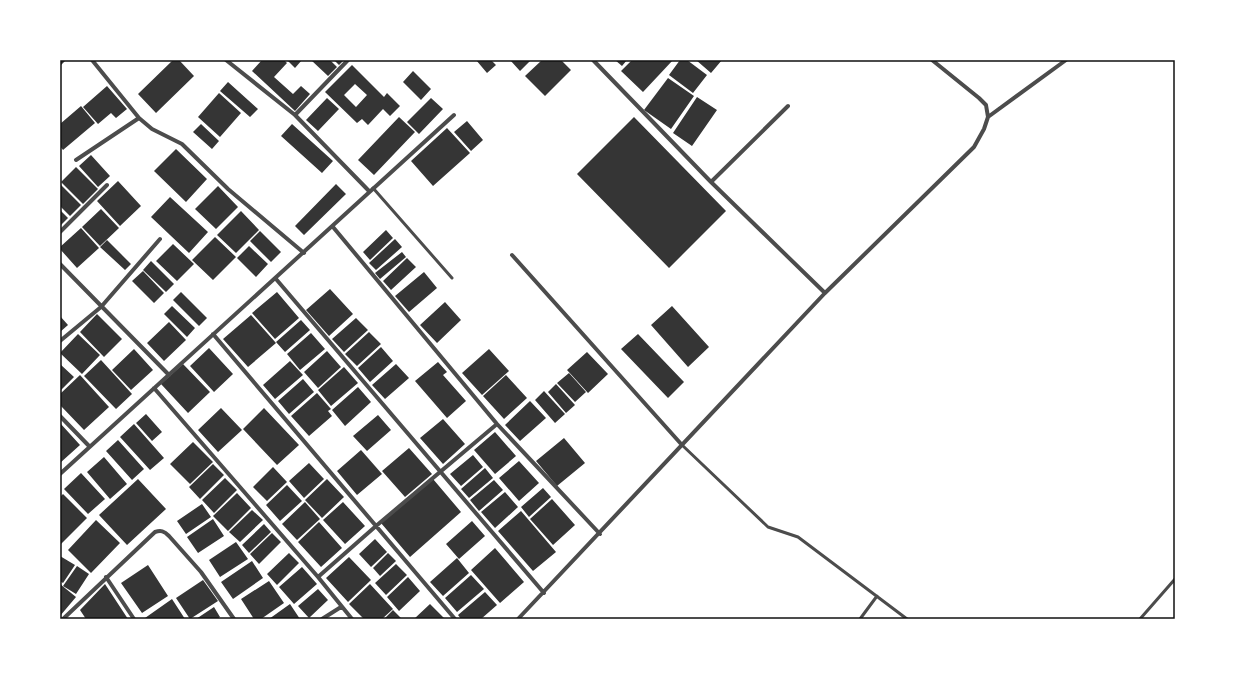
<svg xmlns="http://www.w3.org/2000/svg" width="1235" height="679" font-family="'Titillium Web',sans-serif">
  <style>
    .building { fill: #353535; fill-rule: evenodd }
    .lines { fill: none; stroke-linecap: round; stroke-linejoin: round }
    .service { stroke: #4c4c4c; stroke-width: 3 }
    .minor { stroke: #4c4c4c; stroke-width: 4 }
    .neatline { fill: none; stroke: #111; stroke-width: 1.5 }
  </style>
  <rect width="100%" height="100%" fill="#fff"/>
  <path class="building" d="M60 60H66L60 66Z
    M173 60H179L194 76 156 113 138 94Z
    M262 60H284L287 63 274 77 293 94 301 86 310 94 295 111 252 71Z
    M287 60H302L295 68Z
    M311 60H330L337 67 328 76Z
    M334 60H344L339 65Z
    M476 60H491L496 65 487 73Z
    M510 60H531L520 71Z
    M542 60H561L571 70 545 96 525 76Z
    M615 60H627L622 66Z
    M632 60H673L643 92 621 71Z
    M680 60H687L707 75 693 93 669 75Z
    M696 60H722L711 73Z
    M352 65 384 97 387 93 400 106 390 116 383 109 368 125 362 119 357 123 325 92ZM355 84 367 95 356 107 344 95Z
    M413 71 431 89 421 100 403 82Z
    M668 78 694 96 671 129 644 110Z
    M228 82 258 109 250 117 220 91Z
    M107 86 127 109 116 118 111 113 98 124 83 107Z
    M219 93 241 113 220 137 198 117Z
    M697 97 717 110 692 146 673 133Z
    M327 98 339 109 318 131 306 120Z
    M431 98 443 109 419 134 407 122Z
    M81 106 95 123 63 150 60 146V124Z
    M399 117 415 132 374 175 358 160Z
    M634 117 726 211 669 268 577 174Z
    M467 121 483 140 471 151 454 132Z
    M201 124 219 141 212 149 193 132Z
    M292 124 333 161 322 173 281 136Z
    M447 128 470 153 433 186 411 161Z
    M176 149 207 179 186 202 154 171Z
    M91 155 110 176 98 187 79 166Z
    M76 167 98 189 83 204 61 182Z
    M118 181 141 206 120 226 97 201Z
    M60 184 81 205 70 216 60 206Z
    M336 184 346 194 304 235 295 226Z
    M218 186 238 207 216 229 195 209Z
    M170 197 208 232 189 253 151 217Z
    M101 209 119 228 100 246 82 227Z
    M60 210 68 218 60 226Z
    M241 211 259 230 236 253 217 235Z
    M81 228 99 248 77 268 60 249V247Z
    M386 230 393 238 370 260 363 252Z
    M260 231 281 252 271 262 250 241Z
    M215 237 236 257 213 280 192 260Z
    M395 239 402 247 376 270 369 263Z
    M107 240 131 264 125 270 100 247Z
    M173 244 194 264 177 281 156 261Z
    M249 246 268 264 256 277 237 258Z
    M402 252 406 257 380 279 375 273Z
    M407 258 416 267 391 290 383 281Z
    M151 261 174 284 166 292 143 270Z
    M143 271 164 293 154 303 132 281Z
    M424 272 437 288 409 312 395 296Z
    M330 289 353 314 329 336 306 310Z
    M181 292 207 318 199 326 173 300Z
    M277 292 299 318 275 339 252 313Z
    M445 302 461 320 437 343 420 325Z
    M172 306 195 328 187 337 164 314Z
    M672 306 709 347 688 367 651 325Z
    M97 314 122 339 104 357 80 332Z
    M251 315 276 343 248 367 223 339Z
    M60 316 68 325 60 332Z
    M356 318 368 330 344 352 332 339Z
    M301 320 310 330 285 352 276 342Z
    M169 322 186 340 164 361 147 343Z
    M369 332 381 344 357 366 345 354Z
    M311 333 325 349 300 370 287 354Z
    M78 334 100 355 82 374 60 353Z
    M638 334 684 382 668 398 621 349Z
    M381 347 393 361 370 382 358 368Z
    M209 348 233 374 214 392 190 366Z
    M134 349 153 370 131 390 112 370Z
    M489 349 509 371 482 395 462 373Z
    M327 351 341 367 318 388 304 372Z
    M587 352 608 374 588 393 567 370Z
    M101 360 132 394 116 409 84 376Z
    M290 361 303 375 275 399 263 385Z
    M438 362 447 372 443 375 466 401 447 418 415 381Z
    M60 364 74 377 60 391Z
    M183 364 210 392 188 413 161 384Z
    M396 364 409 378 385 399 372 385Z
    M344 367 358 383 331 406 318 390Z
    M569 373 586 392 575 402 557 383Z
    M80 375 109 407 84 430 60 405V394Z
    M506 375 527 398 504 419 483 396Z
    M303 379 314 392 289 414 278 401Z
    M556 384 575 405 566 413 548 392Z
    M358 387 371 402 345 426 332 410Z
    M544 391 565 414 555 423 535 400Z
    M317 393 331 409 328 411 332 416 309 436 291 416Z
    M530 401 546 418 520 441 505 425Z
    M221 408 242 430 218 452 198 430Z
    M264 408 299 445 277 465 243 429Z
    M146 414 162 432 152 441 136 423Z
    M378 415 391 430 367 451 353 436Z
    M443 419 465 444 443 464 420 438Z
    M60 423 80 445 60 463Z
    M134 424 164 458 150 470 120 437Z
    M495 432 516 456 495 474 474 450Z
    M564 438 585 463 557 486 536 461Z
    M118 440 144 469 132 480 106 451Z
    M193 442 213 462 190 484 170 464Z
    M409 448 432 474 405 497 382 471Z
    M361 450 382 474 357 495 337 471Z
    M473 455 483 467 461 486 450 474Z
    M104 457 127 484 110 499 87 472Z
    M519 461 539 483 519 501 499 478Z
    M309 463 324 479 304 498 289 481Z
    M213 464 224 475 200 499 189 487Z
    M273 467 287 482 267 501 253 487Z
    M485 468 493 478 469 498 461 489Z
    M81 473 105 499 88 514 64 489Z
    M225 478 237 490 214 513 202 500Z
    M138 479 166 509 127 545 99 515Z
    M327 479 344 497 322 518 305 500Z
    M433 479 461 512 410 557 381 523Z
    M494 480 503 490 479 511 470 500Z
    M287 485 302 501 280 521 266 505Z
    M543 488 551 497 529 517 521 507Z
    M505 492 518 507 495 528 481 512Z
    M237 493 251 508 228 531 213 516Z
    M63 494 87 518 60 545V497Z
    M552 499 575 525 553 545 530 519Z
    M305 502 320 519 297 540 282 524Z
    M343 502 365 526 345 544 323 520Z
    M202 504 211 517 186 534 177 521Z
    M252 510 263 520 240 542 229 532Z
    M521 511 556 552 533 571 498 531Z
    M213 519 224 536 198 553 187 537Z
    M96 520 120 543 91 573 68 550Z
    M472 521 485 536 459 559 446 544Z
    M319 522 342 548 321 567 298 542Z
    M264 524 271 532 249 553 242 545Z
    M272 533 281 542 259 564 250 554Z
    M375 539 387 552 371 567 359 554Z
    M236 542 248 559 220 577 209 560Z
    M495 548 524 582 500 603 471 570Z
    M289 553 299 563 277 585 267 574Z
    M388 553 396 561 380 576 373 568Z
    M60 556 75 565 63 583 60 581Z
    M349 557 371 580 348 602 326 578Z
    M457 558 469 573 443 596 430 582Z
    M252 561 263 578 233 599 221 582Z
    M396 564 407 575 386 595 375 583Z
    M148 565 168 596 142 613 121 583Z
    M77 566 89 574 76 594 63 586Z
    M302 567 317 584 294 604 279 587Z
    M471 575 484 589 457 612 445 598Z
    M408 577 420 591 399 611 387 597Z
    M203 580 218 601 190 619 176 598Z
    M269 581 284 603 261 619H254L241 599Z
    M60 584 76 597 60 616Z
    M105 584 128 619H86L80 610Z
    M370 584 393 609 382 619H364L349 604Z
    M318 589 328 600 309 618 298 606Z
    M485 592 497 605 481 619H461L458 615Z
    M172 599 185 619H146L145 618Z
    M290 604 300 619H269Z
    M430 604 445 619H414Z
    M214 607 220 617 217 619H196Z
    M393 610 402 619H384Z"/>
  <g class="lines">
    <path class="service" d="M373 188 452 278
      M682 445 768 527 798 537 907 619
      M860 619 877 596
      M1140 619 1175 579"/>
    <path class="minor" d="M92 60 139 118 152 129 182 144 228 189 304 253
      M226 60 295 115 348 60
      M593 60 711 182 825 293 974 147 984 129 988 117 1066 60
      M932 60 979 98 986 105 988 117
      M295 115 369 191
      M76 160 139 118
      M711 182 788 106
      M333 227 497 424 600 534
      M60 232 107 185
      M512 255 682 445
      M60 264 169 375
      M276 279 544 593
      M213 334 455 619
      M60 341 101 307 160 239
      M154 388 318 577 352 619
      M60 416 89 446
      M60 474 454 115
      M106 577 134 619
      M318 577 376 526 497 424
      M63 619 155 532C161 530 164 531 169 536L201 572 234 619
      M322 619 341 607
      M518 619 825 293"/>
  </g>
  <rect width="1235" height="679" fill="none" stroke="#ffffff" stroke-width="122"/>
  <rect x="61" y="61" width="1113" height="557" class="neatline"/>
</svg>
